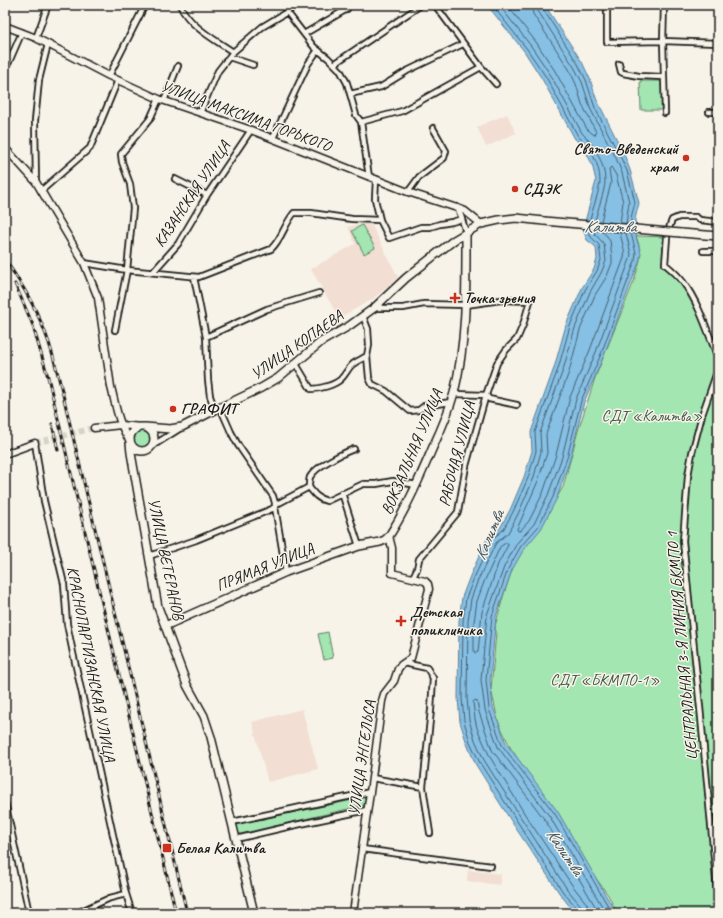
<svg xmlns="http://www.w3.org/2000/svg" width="723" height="918" font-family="Caveat,sans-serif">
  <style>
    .built { fill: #f2ded3 }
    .green { fill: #a3e6b1; stroke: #608166 }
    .water { fill: #86c0e5; stroke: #5c7e95 }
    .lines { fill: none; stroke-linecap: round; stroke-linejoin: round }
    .shore { stroke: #465e6c; stroke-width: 1 }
    .tertiary-tunnel { stroke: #d6d3c9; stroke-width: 6; stroke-dasharray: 6 3; stroke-linecap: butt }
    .minor-casing { stroke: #1c1c1c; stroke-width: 8 }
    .tertiary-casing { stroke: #1c1c1c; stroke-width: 9 }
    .secondary-casing { stroke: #1c1c1c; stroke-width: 10 }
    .minor { stroke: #f7f3e8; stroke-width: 4.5 }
    .tertiary { stroke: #f7f3e8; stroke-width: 6 }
    .secondary { stroke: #f7f3e8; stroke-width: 7 }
    .rail-casing { stroke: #1c1c1c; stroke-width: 3 }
    .rail { stroke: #f7f3e8; stroke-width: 1.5; stroke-dasharray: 4.5; stroke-linecap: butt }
    .secondary-bridge-casing { stroke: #1c1c1c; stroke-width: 10; stroke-linecap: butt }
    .secondary-bridge { stroke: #f7f3e8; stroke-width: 7 }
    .poi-dot { fill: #c8321e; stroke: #f7f3e8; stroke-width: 1.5 }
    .labels { text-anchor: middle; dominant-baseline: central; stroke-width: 3; stroke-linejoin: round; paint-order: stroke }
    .street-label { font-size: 16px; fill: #1c1c1c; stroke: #f7f3e8 }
    .poi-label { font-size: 16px; font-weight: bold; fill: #1c1c1c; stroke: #f7f3e8; text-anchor: start }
    .park-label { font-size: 16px; fill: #445949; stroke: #f7f3e8 }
    .water-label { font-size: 17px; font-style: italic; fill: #415562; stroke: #f7f3e8 }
  </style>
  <rect width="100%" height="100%" fill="#f7f3e8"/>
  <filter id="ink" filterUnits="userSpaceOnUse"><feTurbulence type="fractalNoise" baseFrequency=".025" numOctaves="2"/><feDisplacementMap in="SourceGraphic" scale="8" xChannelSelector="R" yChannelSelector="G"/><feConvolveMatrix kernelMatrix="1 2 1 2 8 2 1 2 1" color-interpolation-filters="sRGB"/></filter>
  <g filter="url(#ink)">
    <path class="built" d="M507 114 516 133 486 147 477 127Z
      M370 222 398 277 389 286 371 300 339 318 311 269 355 244 348 227Z
      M302 709 318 769 268 782 252 722Z
      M468 870 501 874 500 885 467 881Z"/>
    <path class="green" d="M640 81H662V110H641Z
      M362 225 375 248 364 254 352 231Z
      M636 236 667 237 665 264 682 280 697 305 718 356V913H617L608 895 585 863 524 768 510 747 498 721 491 689 496 633 495 626 503 597 515 561 530 536 550 509 563 487 578 431 595 378 634 281 640 260 639 245Z
      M133 439a9 9 0 1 1 18 0a9 9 0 1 1-18 0Z
      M328 632 333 658 324 660 318 634Z
      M367 797 365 805 236 835 233 825Z"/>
    <path class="water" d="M487 5H545L546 7 582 62 590 79 596 98 624 154 630 170 639 203 635 219 636 237 641 253 639 262 604 355 584 402 570 459 557 498 541 529 524 549 512 570 496 616 490 681 493 707 506 743 558 812 616 913H575L560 894 513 824 476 765 467 744 460 722 458 698 459 621 462 597 470 576 488 537 500 528 510 510 524 477 532 451 531 432 554 368 566 325 582 288 594 269 597 259 596 247 587 240 583 229 596 181 592 164 583 146 575 139 542 79 524 51Z"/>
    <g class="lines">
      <path class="shore" d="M492 5 527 49 546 77 578 136C590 147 600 164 600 181 600 189 592 211 590 220
        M499 5 531 46 550 74 582 133C594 145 605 163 605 181 605 191 597 211 595 221
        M507 5 536 42 555 71 587 129 593 134 595 135 596 132 582 104 576 84 569 69 533 14 531 5
        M537 5 538 11 574 67 582 82 591 110 616 158 622 173 629 202 626 224
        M542 5 543 9 578 64 586 80 595 108 620 156 627 171 635 202 631 218V224
        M601 221 611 183 609 169 611 167 616 175 623 202 620 223
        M600 230 607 236 610 241 612 257V263L607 276 595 295 580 330 569 372 546 434 547 453 538 481 517 529 518 531H520L529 521 543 493 556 455 570 397 590 350 624 258C626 250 621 241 620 232
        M506 543H508V545L498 564 482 612 478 652 475 653 474 651V622L477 601 484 582 500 547Z
        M578 913V909L563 892 517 821 480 763 470 742 464 721 462 698 463 621 466 598 474 578 492 539 503 530 513 512 528 478 536 451 535 432 558 369 570 326 585 290 597 271 601 260 599 245 591 237 588 229
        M583 913 582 907 567 889 496 779 484 760 475 740 469 720 467 698 468 621 471 599 478 580 496 543 508 533 518 514 533 480 541 452 540 433 563 370 575 328 590 292 601 273 606 261 604 244 595 234 593 230
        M589 913 587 904 572 885 526 816 490 757 477 728 475 719 473 702 475 700 477 701 479 712 492 750 545 820 599 913
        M606 913 550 817 498 747 485 710 481 680 487 615 504 567 517 543 534 524 548 495 562 457 576 399 596 352 630 259 631 254 626 233
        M612 913 555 814 502 745 489 709 486 680 492 616 508 569 521 546 538 527 553 497 567 458 581 401 601 354 635 261 636 253 631 233"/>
      <path class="tertiary-tunnel" d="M35 443 94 428"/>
      <defs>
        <path id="minor" d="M180 5C189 26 214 39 233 52
          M284 5 287 12 314 47 328 58 340 70 347 83 356 115 361 122 369 177
          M435 5 481 67 496 84
          M607 5V42L663 41 718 43
          M664 5 663 41 665 113
          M304 34 347 9 345 5
          M36 38 48 5
          M229 57 253 65
          M334 64 421 5
          M619 64 621 72 623 73 639 76 664 77
          M5 66 9 62 22 32
          M109 76 145 5
          M350 94 381 87 407 71 463 44
          M164 101 178 66
          M709 112H718
          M200 113 218 71 233 52 262 27 287 12 296 5
          M361 122 402 111 481 67
          M273 138 308 64 318 50
          M175 179 207 195
          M376 179 375 199 380 220 389 238 421 227H430L440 224 452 222 462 219
          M36 182 35 121 39 80 48 44
          M41 191 90 148 118 80
          M408 192 419 177 444 158 446 151 433 128
          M457 207 461 216 466 233
          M718 222 700 220 696 217H679L672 220 670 225 667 237 665 264C671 269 678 275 683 282 699 303 708 333 718 358
          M703 251H718
          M84 263 127 270 199 277 271 249C282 239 284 225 294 213H311L352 219 380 220
          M153 272 178 244 207 195 251 130
          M194 277 206 337 208 380 210 396 215 410
          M374 308H403L424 304 466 305 501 300 530 301 523 325 517 339 506 350 497 363 486 395 466 466 458 512 419 559 417 569 413 577
          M363 316 368 329 369 345 367 356 369 378 372 384 386 391 410 411 419 410 424 406 451 402
          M115 330 127 270 133 208 130 184 122 162 121 154 150 119 159 99
          M206 337 267 309 319 293
          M296 364 311 389C320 389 335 385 341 379 346 374 348 368 353 364 357 361 362 359 367 356
          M718 369 702 415 692 453 688 476 683 541 701 717 718 901
          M454 394 486 395 489 399 517 405
          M220 407 231 432 238 445 273 496 275 503V507L286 572
          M35 443 44 501 64 584 67 624 73 653 126 894 132 913
          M149 448 179 429
          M309 487C314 494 318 499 327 501L363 484H376L393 481 417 485
          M309 487C309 483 309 480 310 477 316 466 343 453 354 449
          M342 493 359 546
          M149 556 196 540 272 509 279 503 309 487
          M404 663 427 668 433 678 431 710 423 787 430 833
          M372 778 423 787
          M5 802 29 913
          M232 822 370 792
          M236 839 291 826 367 810
          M362 849 491 866
          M77 913 110 898 126 894"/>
        <path id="tertiary" d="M5 26 36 38 109 76 159 99 251 130 408 192 460 209 465 211 481 224
          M5 148 36 182 84 263 98 298 111 387C116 406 118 424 130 441
          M94 428 121 425 141 427
          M5 454 35 443
          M353 913 372 778 382 701 384 694 394 681 398 669 401 665 411 658 429 589 428 584 425 581 392 573V548L389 536"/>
        <path id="secondary" d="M681 233 718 236
          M130 439a12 12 0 1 1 24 0a12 12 0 1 1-24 0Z
          M145 427 170 429 182 427 215 410 261 388 278 378 321 342 349 326 374 308 406 278 454 240 481 224 499 220 516 218 544 221
          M130 443 131 453 158 607 187 685 204 716 211 737 254 913
          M165 626 286 572 359 546 380 542 385 540 389 536C407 508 420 477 433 447 441 430 449 411 454 393 467 340 466 288 466 233"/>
      </defs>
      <use href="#minor" class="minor-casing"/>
      <use href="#tertiary" class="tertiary-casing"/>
      <use href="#secondary" class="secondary-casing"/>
      <use href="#minor" class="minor"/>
      <use href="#tertiary" class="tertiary"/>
      <use href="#secondary" class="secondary"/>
      <defs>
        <path id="rail" d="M5 260C23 285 39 313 49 343 57 368 63 395 69 420L187 913
          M15 284 32 323 48 377 176 913
          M52 424 58 450"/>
      </defs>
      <use href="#rail" class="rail-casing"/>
      <use href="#rail" class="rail"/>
      <defs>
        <path id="secondary-bridge" d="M544 221 681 233"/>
      </defs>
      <use href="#secondary-bridge" class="secondary-bridge-casing"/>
      <use href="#secondary-bridge" class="secondary-bridge"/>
    </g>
  </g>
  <g class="poi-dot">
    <circle cx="686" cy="158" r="4"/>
    <circle cx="515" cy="189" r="4"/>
    <path d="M453 292h4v4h4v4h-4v4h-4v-4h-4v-4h4z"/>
    <circle cx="173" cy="409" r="4"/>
    <path d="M399 615h4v4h4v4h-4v4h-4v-4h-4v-4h4z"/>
    <rect x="162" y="843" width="10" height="10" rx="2"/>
  </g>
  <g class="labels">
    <g class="street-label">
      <text transform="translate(246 116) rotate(20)">УЛИЦА МАКСИМА ГОРЬКОГО</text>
      <text transform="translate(192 194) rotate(-56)">КАЗАНСКАЯ УЛИЦА</text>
      <text transform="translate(297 345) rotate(-35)">УЛИЦА КОПАЕВА</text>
      <text transform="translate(412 452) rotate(-67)">ВОКЗАЛЬНАЯ УЛИЦА</text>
      <text transform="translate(457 454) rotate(-76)">РАБОЧАЯ УЛИЦА</text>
      <text transform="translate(166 559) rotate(78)">УЛИЦА ВЕТЕРАНОВ</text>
      <text transform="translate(265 567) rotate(-22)">ПРЯМАЯ УЛИЦА</text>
      <text transform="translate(682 646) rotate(-95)">ЦЕНТРАЛЬНАЯ 3-Я ЛИНИЯ БКМПО 1</text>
      <text transform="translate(91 664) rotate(79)">КРАСНОПАРТИЗАНСКАЯ УЛИЦА</text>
      <text transform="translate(362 758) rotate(-82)">УЛИЦА ЭНГЕЛЬСА</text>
    </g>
    <g class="poi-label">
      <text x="678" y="149" text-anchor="end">Свято-Введенский<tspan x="678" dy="18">храм</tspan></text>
      <text x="523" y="189">СДЭК</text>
      <text x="464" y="298">Точка зрения</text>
      <text x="181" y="409">ГРАФИТ</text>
      <text x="410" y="612">Детская<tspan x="410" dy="18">поликлиника</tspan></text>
      <text x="176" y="848">Белая Калитва</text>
    </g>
    <g class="park-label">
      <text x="652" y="416">СДТ «Калитва»</text>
      <text x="605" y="680">СДТ «БКМПО-1»</text>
    </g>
    <g class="water-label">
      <text x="610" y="226">Калитва</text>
      <text transform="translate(489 535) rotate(-67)">Калитва</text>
      <text transform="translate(565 852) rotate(56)">Калитва</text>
    </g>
  </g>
  <rect width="723" height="918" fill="none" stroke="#f7f3e8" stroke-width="20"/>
  <rect x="10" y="10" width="703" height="898" fill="none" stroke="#1c1c1c" stroke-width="1.5" filter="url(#ink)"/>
</svg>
